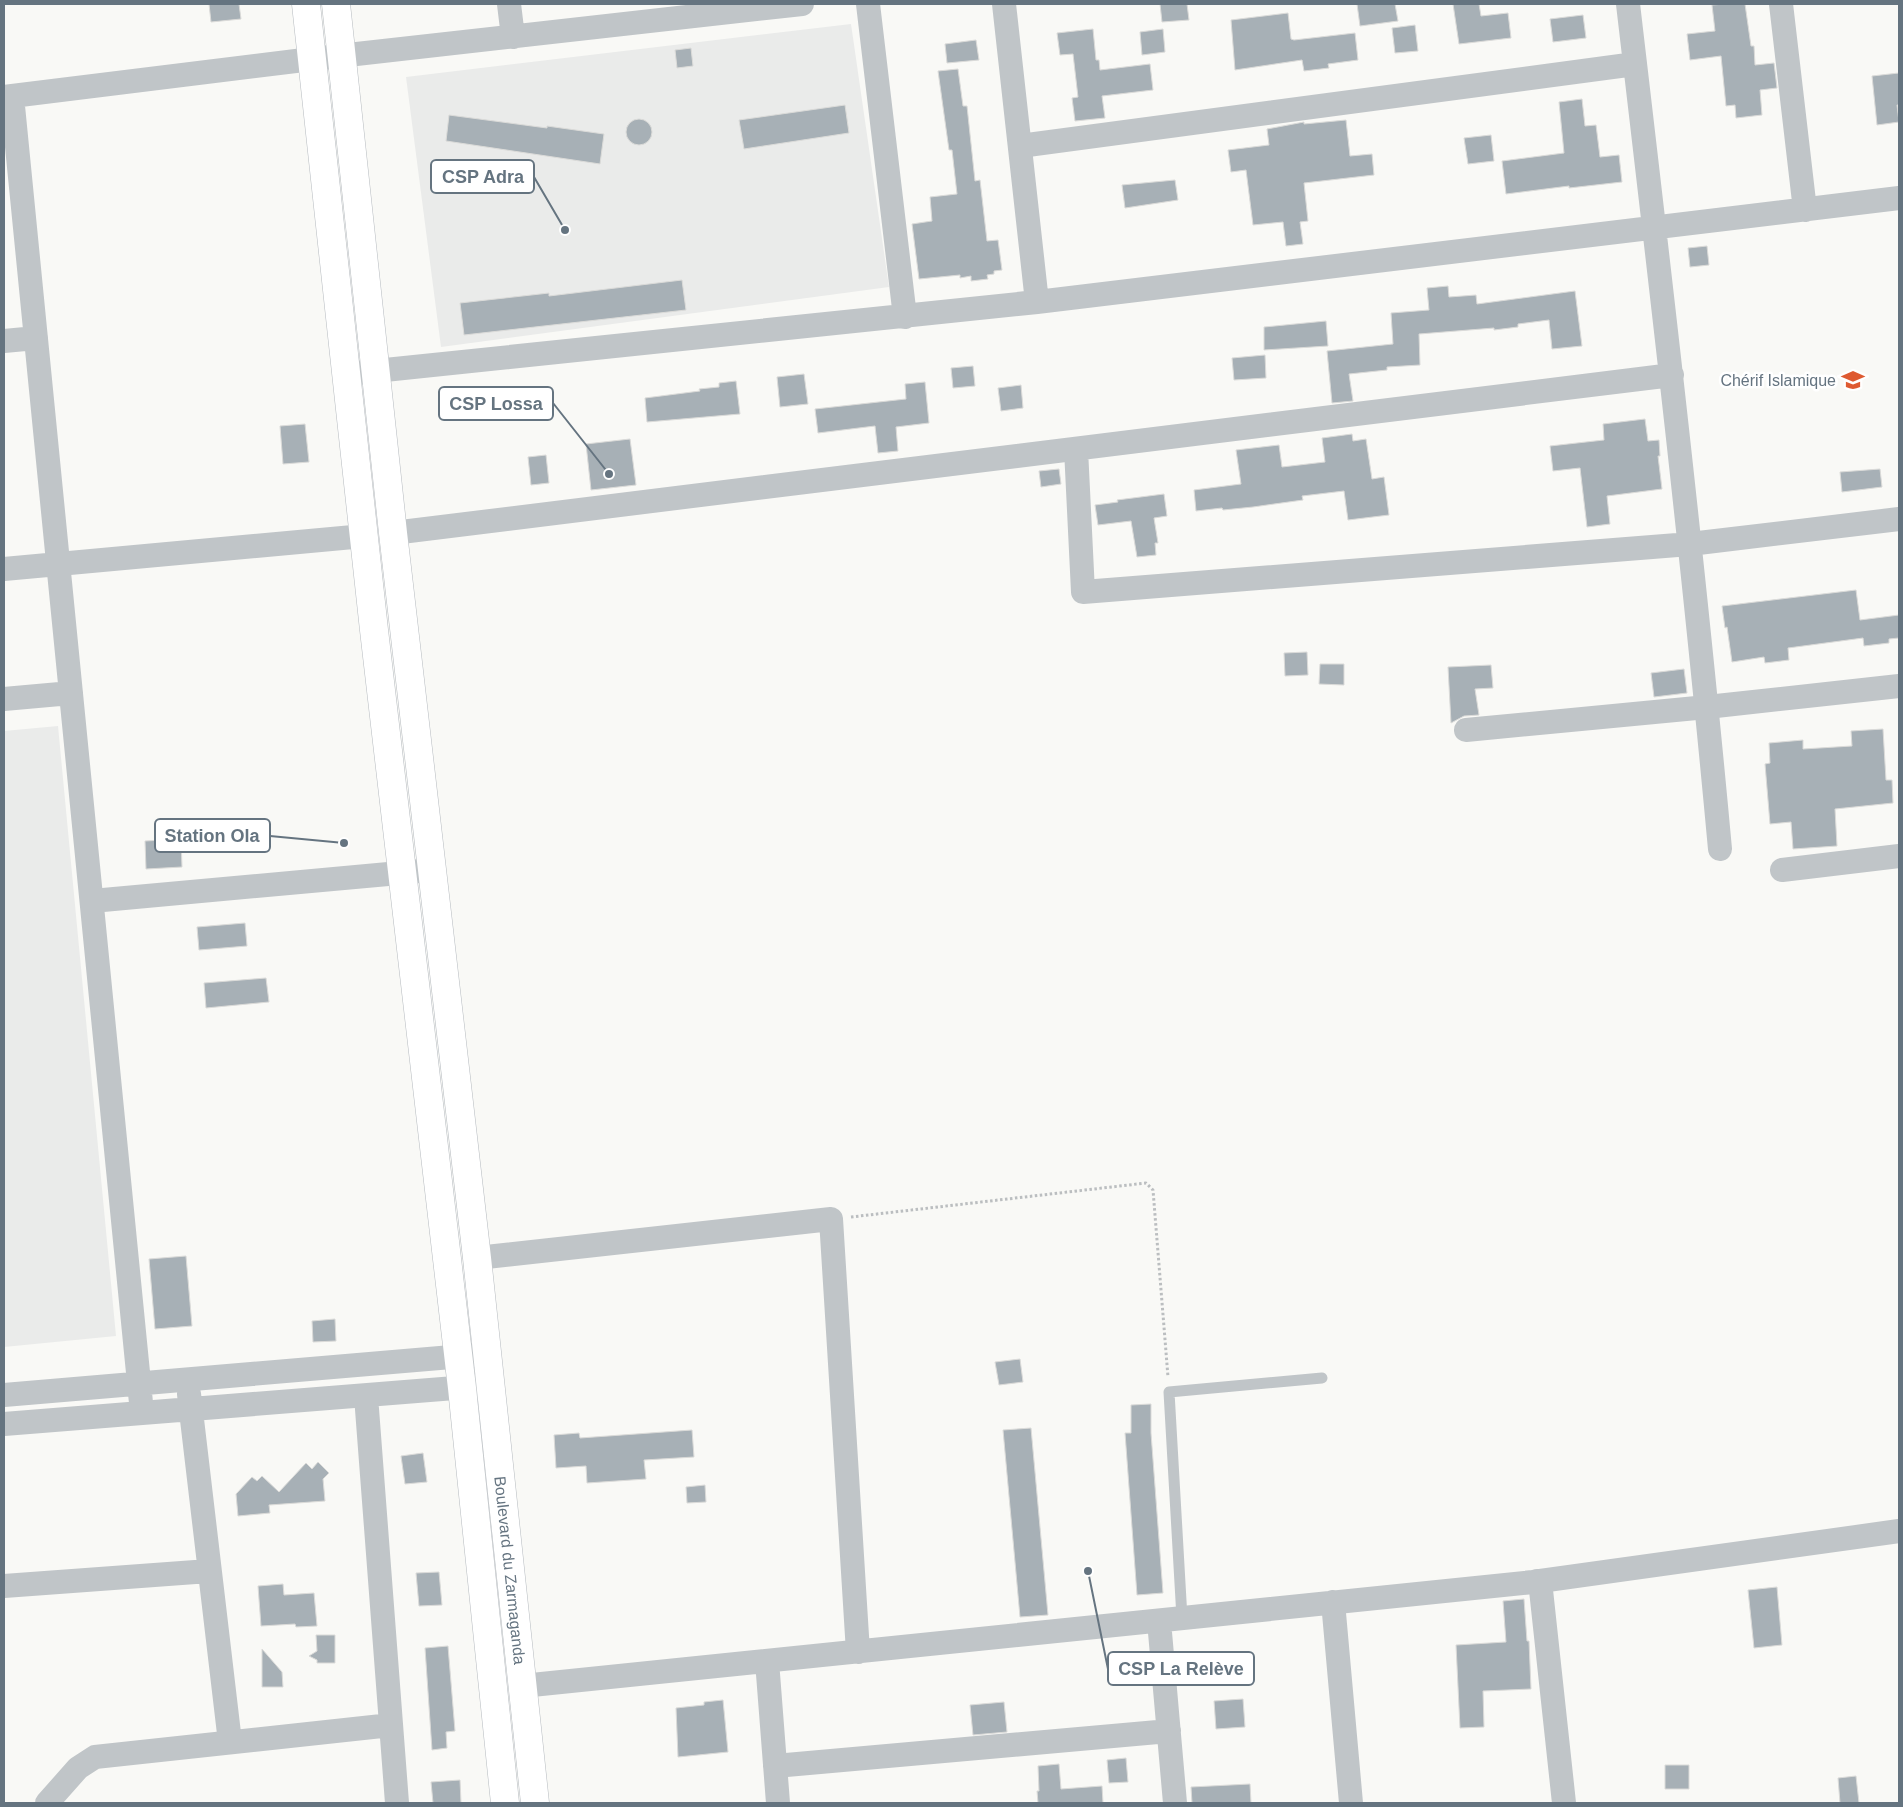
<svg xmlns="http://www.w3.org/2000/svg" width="1903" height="1807" font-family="Helvetica,sans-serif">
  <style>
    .built { fill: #eaebea }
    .building { fill: #a7b0b6; stroke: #dbdbd9 }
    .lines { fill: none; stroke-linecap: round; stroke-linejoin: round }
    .secondary-casing { stroke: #b5babf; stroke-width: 29 }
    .path { stroke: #bbbec0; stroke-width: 3; stroke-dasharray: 2.5 2.5; stroke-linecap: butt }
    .lane { stroke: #c0c5c8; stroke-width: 11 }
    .street { stroke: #c0c5c8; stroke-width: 24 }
    .secondary { stroke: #fff; stroke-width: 28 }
    .labels { text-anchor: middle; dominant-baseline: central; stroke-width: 5; stroke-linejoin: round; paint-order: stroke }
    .poi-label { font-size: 16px; fill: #657480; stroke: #fff; text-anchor: end }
    .street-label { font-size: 16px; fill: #657480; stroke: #fff }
    .leader { fill: none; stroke: #657480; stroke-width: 2 }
    .callout-dot { fill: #657480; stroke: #fff; stroke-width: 2 }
    .callout { fill: #fff; stroke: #657480; stroke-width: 2 }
    .callout-label { font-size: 18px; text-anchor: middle; font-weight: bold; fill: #657480 }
  </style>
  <rect width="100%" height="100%" fill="#f9f9f6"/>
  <path class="built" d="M851 24 889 287 441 347 406 77Z
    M58 726 116 1336 4 1347V731Z"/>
  <path class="building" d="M209 4H239L241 19 211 22Z
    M1160 4H1187L1189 20 1162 22Z
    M1357 4H1395L1398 21 1360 26Z
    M1453 4H1479L1481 16 1508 13 1511 38 1459 44Z
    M1725 4H1745L1751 46H1754L1755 65 1774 63 1777 88 1760 90 1762 115 1736 118 1735 105 1726 106 1721 56 1690 60 1687 34 1715 31 1712 5Z
    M1288 13 1291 39 1294 40 1355 33 1358 60 1328 64 1329 68 1304 71 1302 60 1235 70 1231 20Z
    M1583 15 1586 38 1553 42 1550 19Z
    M1415 25 1418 51 1395 53 1392 28Z
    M1093 29 1096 60H1099L1100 70 1150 64 1153 90 1102 96 1105 118 1075 121 1072 98 1078 97 1073 54 1060 55 1057 33Z
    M1163 29 1165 52 1142 55 1140 32Z
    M976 40 979 60 947 63 945 44Z
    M691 48 693 66 677 68 675 50Z
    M958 69 963 106H967L975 181 980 180 987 241 998 240 1002 270 994 271V274L987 275 988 279 971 281V276L960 278V275L919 279 912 224 932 221 930 197 957 194 952 150H949L938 71Z
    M1899 73V105H1897L1899 122 1877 125 1872 76Z
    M1582 99 1585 126 1596 125 1600 157 1619 155 1622 182 1569 188V186L1506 194 1502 161 1564 153 1559 102Z
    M845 105 849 133 744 149 739 120Z
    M449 115 547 128V126L604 134 600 164 446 141Z
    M626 132a13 13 0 1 1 26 0a13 13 0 1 1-26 0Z
    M1346 120 1350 156 1372 154 1374 175 1304 183 1308 221 1300 222 1303 244 1286 246 1283 222 1253 225 1246 170 1231 172 1228 150 1269 145 1267 129 1304 122V124Z
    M1491 135 1494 161 1468 164 1464 138Z
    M1175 180 1178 200 1125 208 1122 185Z
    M1707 246 1709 265 1690 267 1688 248Z
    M682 280 686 310 464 335 460 303 549 293V296Z
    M1448 286 1449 297 1476 295 1477 304 1575 291 1582 346 1552 349 1549 320 1518 324V327L1494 330V328L1419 334 1420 365 1387 367V370L1349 374 1353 401 1332 403 1327 351 1393 344 1391 313 1429 310 1427 288Z
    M1326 321 1328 346 1264 350V327Z
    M1265 355 1266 378 1234 380 1232 358Z
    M973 366 975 386 953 388 951 368Z
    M804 374 808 404 780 407 777 377Z
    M736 381 740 414 647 422 645 398 700 391 699 389 719 387V383Z
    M925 382 929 423 896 427 898 451 878 453 875 426 818 433 815 409 906 399 905 384Z
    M1021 385 1023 408 1001 411 998 388Z
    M1645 419 1648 441 1659 440 1660 456H1658L1662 489 1607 496 1610 524 1587 527 1580 468 1553 471 1550 446 1604 440 1603 424Z
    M305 424 309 462 283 464 280 426Z
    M1352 434 1353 441 1366 439 1372 479 1384 477 1389 515 1348 520 1344 491 1302 496 1303 500 1253 507 1223 510 1222 508 1196 511 1194 490 1241 484 1236 450 1279 445 1282 467 1325 462 1322 438Z
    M630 439 636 485 591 490 586 444Z
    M546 455 549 483 531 485 528 457Z
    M1059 469 1061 484 1041 487 1039 471Z
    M1880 469 1882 487 1842 492 1840 472Z
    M1164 494 1167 516 1154 518 1158 543H1155L1156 555 1137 557 1131 521 1098 525 1095 505 1118 502 1117 500Z
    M1856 590 1860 620 1899 615V638L1889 639V643L1864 646 1863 638 1788 648 1789 660 1765 663 1764 657 1732 662 1727 627 1725 628 1722 606Z
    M1307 652 1308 675 1285 676 1284 653Z
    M1320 664H1344V685L1319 684Z
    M1491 665 1493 688 1475 689 1479 715 1464 716 1451 723 1448 667Z
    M1684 669 1687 693 1654 697 1651 673Z
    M1883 729 1886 780H1892L1893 803 1835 809 1837 846 1793 849 1791 822 1770 824 1765 764 1770 763 1769 743 1803 740V749L1852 746 1851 731Z
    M181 839 182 867 146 869 145 841Z
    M245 923 247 946 199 950 197 927Z
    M266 978 269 1002 206 1008 204 983Z
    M186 1256 192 1326 155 1329 149 1259Z
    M335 1319 336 1341 313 1342 312 1321Z
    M1020 1359 1023 1382 999 1385 995 1362Z
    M1151 1404V1433L1163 1593 1137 1595 1125 1433H1131V1405Z
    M1031 1428 1048 1615 1020 1617 1003 1430Z
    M692 1430 694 1457 644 1460 646 1479 587 1483 586 1466 556 1468 554 1435 579 1433 580 1438Z
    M423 1453 427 1482 405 1484 401 1456Z
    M318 1462 329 1473 323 1479 325 1501 269 1505 270 1513 238 1516 236 1494 252 1477 257 1481 262 1476 279 1492 306 1463 312 1469Z
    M705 1485 706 1502 687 1503 686 1487Z
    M439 1572 442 1605 419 1606 416 1573Z
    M283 1584 284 1595 314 1593 317 1626 296 1627 295 1624 261 1626 258 1586Z
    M1777 1587 1782 1645 1754 1648 1748 1590Z
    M1524 1599 1527 1641H1529L1531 1689 1483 1691 1484 1727 1460 1728 1456 1645 1506 1642 1503 1601Z
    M316 1635H335V1663H317V1660L309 1656 317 1651Z
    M448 1646 455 1731 446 1732 447 1748 432 1750 425 1648Z
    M262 1649 282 1672 283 1687H262Z
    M1243 1699 1245 1727 1216 1729 1214 1701Z
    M723 1700 728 1752 678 1757 676 1708 704 1705V1702Z
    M1004 1702 1007 1732 973 1735 970 1705Z
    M1126 1758 1128 1782 1109 1783 1107 1760Z
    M1059 1764 1061 1789 1102 1786 1103 1803H1038L1037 1791H1039L1038 1766Z
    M1665 1765H1689V1789H1665Z
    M1856 1776 1859 1803H1840L1838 1778Z
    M460 1780 461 1803H433L431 1782Z
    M1250 1784 1251 1803H1192L1191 1787Z"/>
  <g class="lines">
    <defs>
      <g id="secondary">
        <path d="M306 4 374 630 462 1388 505 1803"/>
        <path id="s1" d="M336 4 393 533 477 1258 535 1803"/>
      </g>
    </defs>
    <use href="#secondary" class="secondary-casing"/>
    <path class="path" d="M851 1217 1146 1183 1153 1190 1168 1377"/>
    <path class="lane" d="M1182 1618 1169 1392 1322 1378"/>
    <path class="street" d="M509 4 513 37
      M868 4 905 317
      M1004 4 1037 302
      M1628 4C1661 285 1694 566 1720 849
      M1781 4 1805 210
      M12 96 142 1413
      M4 97 312 59 802 4
      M1020 146 1635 64
      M4 341 36 338
      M356 373 1037 302 1899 198
      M1076 449 1083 592 1690 544 1899 519
      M393 533 1672 375
      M4 569 364 536
      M4 699 71 693
      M1466 730 1707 707 1899 686
      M1782 870 1899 856
      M92 901 432 870
      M477 1258 831 1219 858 1652
      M189 1394 230 1742
      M4 1395 487 1354
      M366 1396 397 1803
      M4 1424 480 1386
      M1537 1581 1541 1590 1564 1803
      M4 1586 209 1571
      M1333 1602 1351 1803
      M1159 1621 1175 1803
      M767 1661 778 1803
      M522 1686 1533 1582 1899 1531
      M775 1766 1169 1731
      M47 1803 78 1768 95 1757 391 1725"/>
    <use href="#secondary" class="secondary"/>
  </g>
  <defs>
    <symbol id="school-bare" viewBox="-9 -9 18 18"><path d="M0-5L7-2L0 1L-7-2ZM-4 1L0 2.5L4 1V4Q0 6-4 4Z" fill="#de5a31" stroke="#fff" stroke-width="2.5" paint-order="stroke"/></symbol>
  </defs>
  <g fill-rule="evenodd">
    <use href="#school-bare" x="1837" y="364" width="32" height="32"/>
  </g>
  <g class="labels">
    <g class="poi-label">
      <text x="1836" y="380">Chérif Islamique</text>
    </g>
    <g class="street-label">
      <text stroke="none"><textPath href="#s1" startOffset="1576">Boulevard du Zarmaganda</textPath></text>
    </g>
  </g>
  <path class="leader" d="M565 230L534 177M609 474L553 403M344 843L270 836M1088 1571L1108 1669"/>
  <g class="callout-dot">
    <circle cx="565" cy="230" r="5"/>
    <circle cx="609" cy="474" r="5"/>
    <circle cx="344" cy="843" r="5"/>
    <circle cx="1088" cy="1571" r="5"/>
  </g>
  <g class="callout">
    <rect x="431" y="160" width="103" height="33" rx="5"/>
    <rect x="439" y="387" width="114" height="33" rx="5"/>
    <rect x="155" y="819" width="115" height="33" rx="5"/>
    <rect x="1108" y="1652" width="146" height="33" rx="5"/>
  </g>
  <g class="callout-label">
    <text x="483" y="183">CSP Adra</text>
    <text x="496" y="410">CSP Lossa</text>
    <text x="212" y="842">Station Ola</text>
    <text x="1181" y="1675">CSP La Relève</text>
  </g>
  <rect width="1903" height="1807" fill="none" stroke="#657480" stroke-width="10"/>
</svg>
